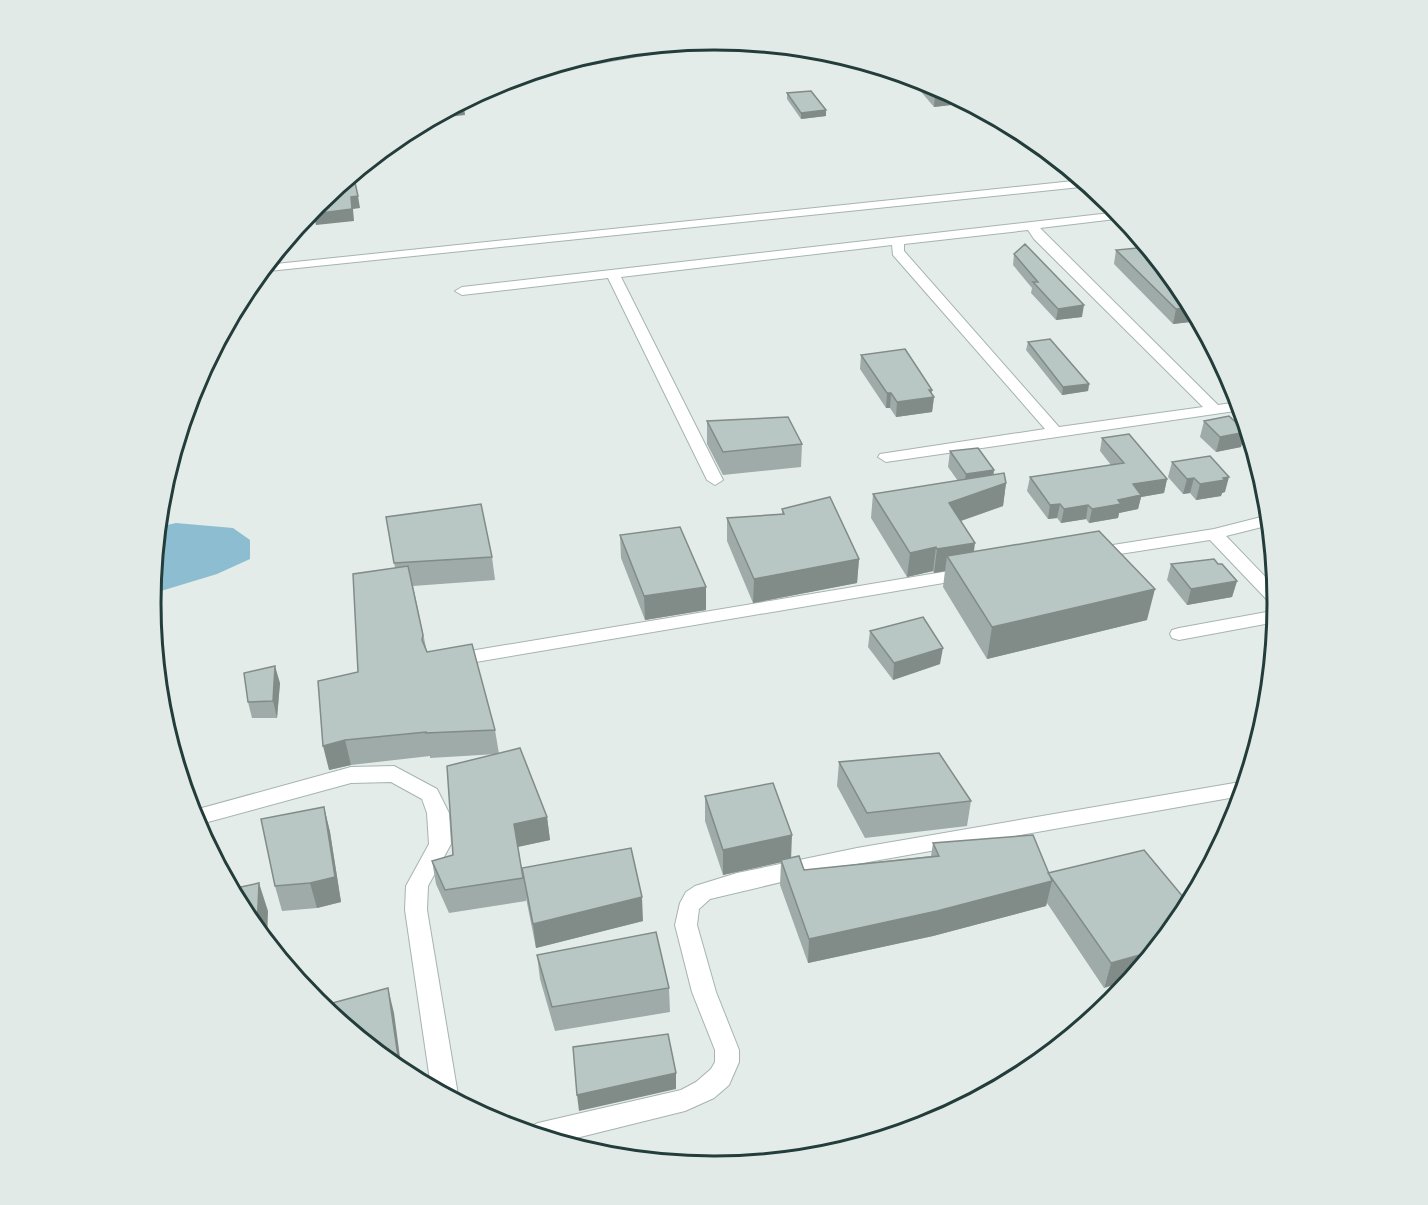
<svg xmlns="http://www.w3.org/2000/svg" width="1428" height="1205" font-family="'Fira Sans',sans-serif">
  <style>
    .water { fill: #8cbdd0 }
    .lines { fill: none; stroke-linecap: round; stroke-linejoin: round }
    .minor-casing { stroke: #a6b4b1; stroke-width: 2 }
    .minor { fill: #fff; fill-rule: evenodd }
    .wall { fill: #9eaba8 }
    .shaded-wall { fill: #818b88 }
    .building { fill: #b8c7c3; stroke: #818b88; stroke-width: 1.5 }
    .rim { fill: none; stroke: #233d3a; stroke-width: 3 }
  </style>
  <rect width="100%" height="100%" fill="#e3ece9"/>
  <path class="water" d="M176 523 233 528 250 540V559L217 574 151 594 158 527Z"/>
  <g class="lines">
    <defs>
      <path id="minor" d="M710 39 729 40 531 75 527 73 553 65Z
        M1083 180 1090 186 259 272 266 265Z
        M1119 212 1124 218 1040 228 1218 405 1239 402 1242 410 886 462 878 457 880 454 1045 429 893 255 892 245 621 277 723 480 715 485 707 480 608 278 462 295 455 291 462 287ZM1028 230 1034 239 1203 407 1059 427 904 251V244Z
        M1269 515 1270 525 1226 536 1276 588 1277 606 1271 604 1210 540 1094 558 1088 557 1085 553 1088 549 1094 548 1214 529Z
        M967 568 973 570 976 574 973 578 452 666 445 664 443 660 445 656 452 654Z
        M1277 610 1276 622 1179 640 1172 638 1170 634 1172 630 1179 628Z
        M394 766 437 789 449 813 451 844 428 886 427 910 458 1095 455 1100 431 1087 405 910 406 886 429 844 427 813 422 799 391 782 351 783 197 825 191 811 351 767Z
        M1246 781 1241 796 857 864 710 899 699 909 697 925 716 992 739 1050V1062L729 1085 714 1098 685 1111 560 1142 527 1132 529 1127 538 1123 681 1090 696 1082 711 1069 715 1062V1050L692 992 675 925 680 903 686 892 695 886 737 873 857 848Z"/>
    </defs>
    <use href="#minor" class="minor-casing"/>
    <use href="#minor" class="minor"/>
  </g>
  <path class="wall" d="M918 78 930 82 968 103 934 107 917 87Z
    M787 93 826 110V116L801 119 787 99Z
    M1116 250 1183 290 1199 321 1173 324 1114 264Z
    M1014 254 1082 317 1056 320 1031 293 1032 288 1013 265Z
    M1028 342 1089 384 1088 391 1062 395 1026 350Z
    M861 355 932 390 931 394 934 397 932 412 896 417 890 408H886L860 369Z
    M707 421 802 444 801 467 723 475 707 444Z
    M1204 421 1241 447 1216 452 1200 437Z
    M1102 438 1167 479 1164 493 1141 497 1138 509 1119 513 1118 518 1089 523 1086 519 1061 523 1057 518 1048 519 1027 491 1030 477 1111 465 1100 451Z
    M950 451 994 470 993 475 1006 483 1003 506 961 521 974 551 1147 620 987 659 943 587 945 571 934 573 933 571 907 577 871 518 873 494 958 481 948 467Z
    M1172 462 1225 492 1222 493 1221 496 1196 500 1190 493 1183 494 1168 477Z
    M782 509 859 559 857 583 753 603 727 541V518L782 514Z
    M386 517 492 557 495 580 413 586 427 652 495 730 499 754 547 817 550 840 518 847 522 870 643 921 536 948 526 898V901L449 913 436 884 432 861 453 855 497 754 430 758V756L351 765 329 770 358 672 395 568Z
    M620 535 706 587V610L645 620 621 558Z
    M1171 564H1218L1237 581 1232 597 1187 605 1167 580Z
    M870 631 940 664 893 680 868 647Z
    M280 683 277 718H252L248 702Z
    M839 762 971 801 967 826 865 838 837 786Z
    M705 796 791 858 804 870 931 856 933 843 1048 873 1144 850 1104 988 1047 903 1046 906 933 936 808 963 780 885 781 862 723 875 705 821Z
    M324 807 330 832 341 902 317 908 282 911 275 886Z
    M537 955 669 988 670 1012 555 1031 540 979Z"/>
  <path class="shaded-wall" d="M950 93 968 103 934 107 935 94Z
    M464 106 465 115 440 118V113L451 107Z
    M826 110V116L801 119V113Z
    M358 196 360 208 353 209 354 221 316 225 313 214 310 215 309 212 313 207 351 197Z
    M242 297 238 320 229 321Z
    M1084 305 1082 317 1056 320 1058 309Z
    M1192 308 1199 321 1173 324 1176 309Z
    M1089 384 1088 391 1062 395 1063 387Z
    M929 390H932L931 398 934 397 932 412 896 417 897 402Z
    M887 393H891L890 408H886Z
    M1246 432 1241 447 1216 452 1220 437Z
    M994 470 992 486 963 490 966 474Z
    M1229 477 1225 492 1222 493 1221 496 1196 500 1200 484Z
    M1194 478 1190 493 1183 494 1187 479Z
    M1167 479 1164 493 1141 497 1138 509 1119 513 1118 518 1089 523 1092 509 1118 500 1133 484Z
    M1006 483 1003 506 946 526 949 503Z
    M1060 504 1057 518 1048 519 1050 505Z
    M1088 505 1086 519 1061 523 1064 509Z
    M975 543 972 567 947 556 945 571 934 573 937 549Z
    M936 547 933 571 907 577 910 553Z
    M859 559 857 583 753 603 754 579Z
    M1237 581 1232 597 1187 605 1191 589Z
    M706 587V610L645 620 644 596Z
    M1155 589 1147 620 987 659 992 627Z
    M943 648 940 664 893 680 894 663Z
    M275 666 280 683 277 718 273 701Z
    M345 740 351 765 329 770 323 746Z
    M324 807 330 832 341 902 317 908 310 883Z
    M547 817 550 840 517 847 514 824Z
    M792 835 791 860 723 875V850Z
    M1052 881 1046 906 933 936 808 963 809 939Z
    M259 883 268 911 267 942 257 930Z
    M642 897 643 921 536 948 533 924Z
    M1154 951 1130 980 1104 988 1111 963Z
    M388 988 394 1013 402 1072 400 1070Z
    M676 1073V1089L579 1111 577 1095Z"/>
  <path class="building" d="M922 80 930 82 950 93 935 94Z
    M811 91 826 110 801 113 787 93Z
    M462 101 464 106 451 107Z
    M354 178 358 196 351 197 352 209 313 214V208L316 204 346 179Z
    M1025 244 1084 305 1058 309 1033 282H1038L1014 254Z
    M1148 247 1183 290 1192 308 1176 309 1116 250Z
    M1050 339 1089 384 1063 387 1028 342Z
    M905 349 932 390H929L934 397 897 402 891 393H887L861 355Z
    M1229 416 1246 432 1220 437 1204 421Z
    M788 417 802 444 723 452 707 421Z
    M1129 434 1167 479 1133 484 1141 495 1118 500 1121 504 1092 509 1088 505 1064 509 1060 504 1050 505 1030 477 1124 463 1102 438Z
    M978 448 994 470 966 474 950 451Z
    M1210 456 1229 477 1223 478 1225 480 1200 484 1194 478 1187 479 1172 462Z
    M1004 473 1006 483 949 503 975 543 937 549 936 547 910 553 873 494Z
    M830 497 859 559 754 579 727 518 784 514 782 509Z
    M481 504 492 557 394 563 386 517Z
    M680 527 706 587 644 596 620 535Z
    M1099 531 1155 589 992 627 947 556Z
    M1214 559 1218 564H1222L1237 581 1191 589 1171 564Z
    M408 566 423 635 422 640 427 652 472 644 495 730 426 733V732L345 740 323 746 318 681 358 672 353 574Z
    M923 617 943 648 894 663 870 631Z
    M275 666 273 701 248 702 244 673Z
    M520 748 547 817 514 824 523 878 445 890 432 861 453 855 447 766Z
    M939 753 971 801 867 813 839 762Z
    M773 783 792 835 723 850 705 796Z
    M324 807 335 877 310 883 275 886 261 819Z
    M1033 835 1052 881 937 911 809 939 781 860 799 856 804 870 939 856 933 843Z
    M631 848 642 897 533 924 522 868Z
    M1144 850 1189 904 1182 916 1154 951 1111 963 1048 873Z
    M259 883 257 930 245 915 231 889Z
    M656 932 669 988 552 1007 537 955Z
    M388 988 400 1070 321 1006Z
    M668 1034 676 1073 577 1095 573 1047Z"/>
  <path d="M0 0H1428V1205H0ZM161 603a553 553 0 1 1 1106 0a553 553 0 1 1-1106 0Z" fill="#e2eae8" fill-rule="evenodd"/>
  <path class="rim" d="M161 603a553 553 0 1 1 1106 0a553 553 0 1 1-1106 0Z"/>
</svg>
